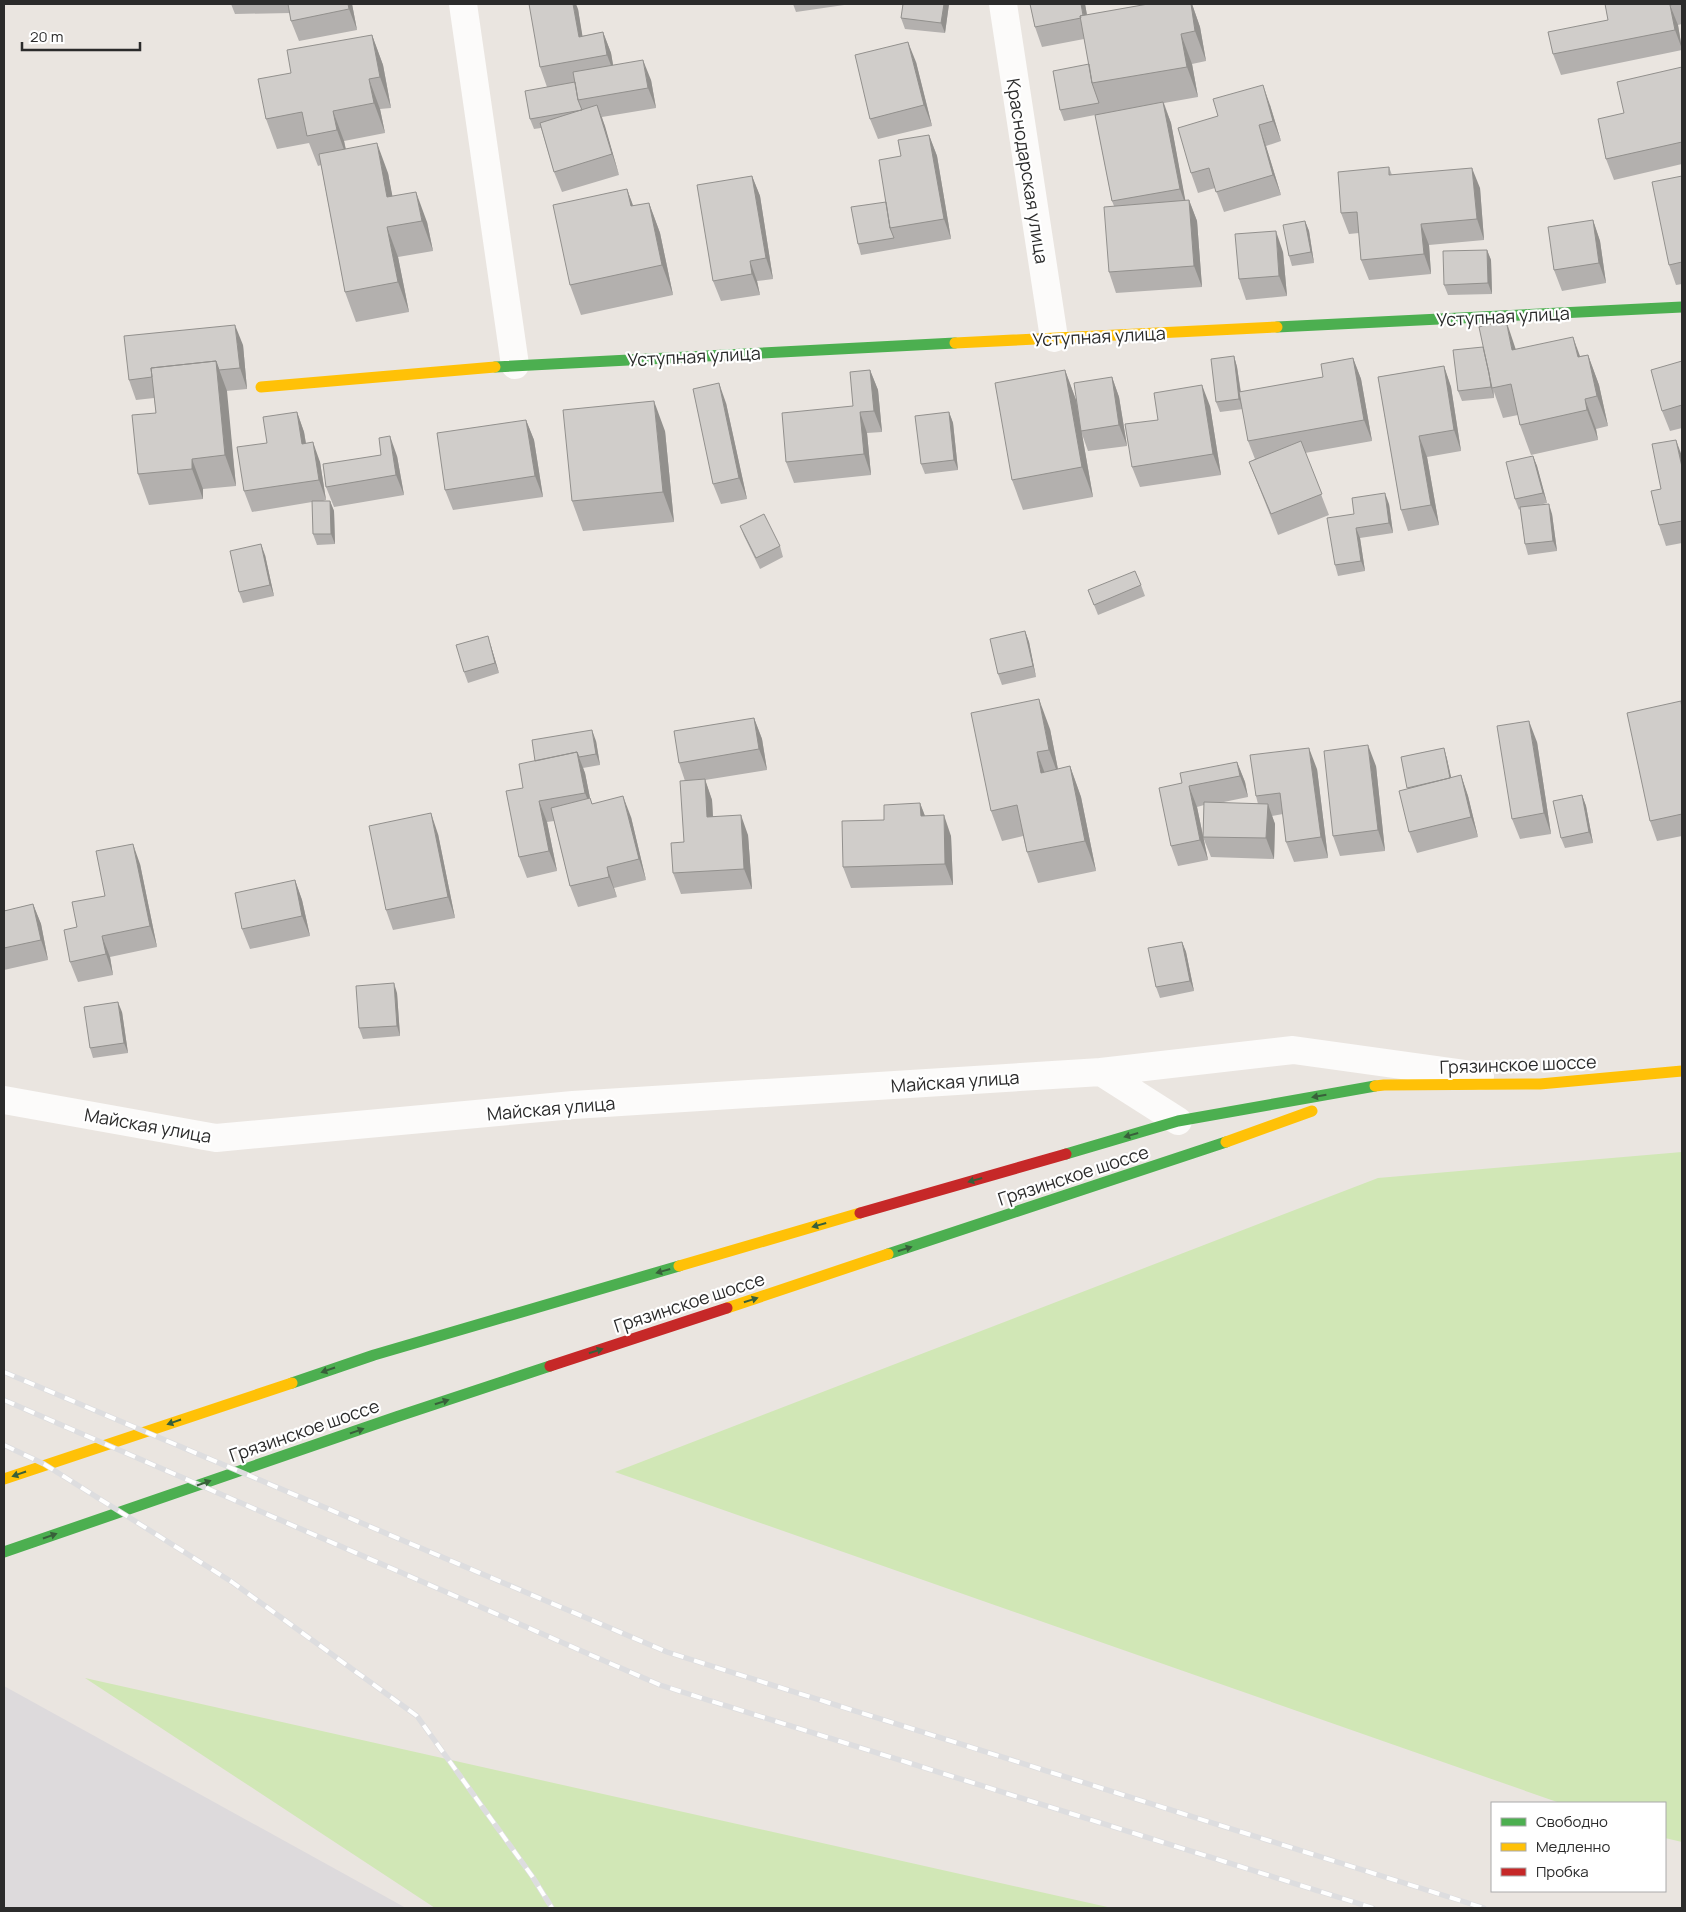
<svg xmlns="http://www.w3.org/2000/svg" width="1686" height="1912" font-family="Manrope,sans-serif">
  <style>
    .industrial { fill: #dddadc }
    .green { fill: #d1e7b6 }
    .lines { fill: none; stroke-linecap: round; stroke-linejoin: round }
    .street { stroke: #fcfbfa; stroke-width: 28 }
    .fast { stroke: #4caf50; stroke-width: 11 }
    .slow { stroke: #ffc107; stroke-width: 11 }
    .jam { stroke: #c62828; stroke-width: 11 }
    .rail-casing { stroke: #dddddf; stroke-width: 5.5 }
    .rail { stroke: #fff; stroke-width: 4; stroke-dasharray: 11; stroke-linecap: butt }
    .wall { fill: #b3b0ae }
    .shaded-wall { fill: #92908d }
    .building { fill: #d0cdca; stroke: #92908d }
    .oneway { fill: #38603a }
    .labels { text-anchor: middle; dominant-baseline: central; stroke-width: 4.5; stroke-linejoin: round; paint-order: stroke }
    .street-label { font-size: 18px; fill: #2b2b2b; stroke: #fff }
  </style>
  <rect width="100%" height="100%" fill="#eae5e0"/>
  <path class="industrial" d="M4 1686 406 1908H4Z"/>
  <path class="green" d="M1682 1152V1842L1665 1838V1803H1560L615 1472 1378 1178Z
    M85 1678 1112 1908H435Z"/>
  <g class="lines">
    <path class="street" d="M463 4 515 365
      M1003 4 1054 338
      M1101 1072 1293 1050 1480 1076
      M4 1100 216 1138 573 1105 1101 1072 1178 1121"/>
    <path class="fast" d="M1277 327 1682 307
      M495 367 955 343
      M1066 1154 1178 1121 1375 1086
      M888 1254 1226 1142
      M292 1383 374 1355 679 1266
      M4 1552 396 1417 550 1366"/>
    <path class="slow" d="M955 343 1277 327
      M261 387 495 367
      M1375 1086 1384 1085 1540 1084 1682 1071
      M1226 1142 1312 1111
      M679 1266 860 1213
      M727 1308 888 1254
      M4 1479 292 1383"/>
    <path class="jam" d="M860 1213 1066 1154
      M550 1366 727 1308"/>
    <defs>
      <path id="rail" d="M4 1372 667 1652 1484 1908
        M4 1400 660 1685 1373 1908
        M4 1445 44 1464 232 1582 417 1716 532 1876 552 1908"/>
    </defs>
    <use href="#rail" class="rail-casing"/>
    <use href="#rail" class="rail"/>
  </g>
  <path class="wall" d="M231 4H352L357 30 299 41 291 21 290 13 235 14Z
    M793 4H851L796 12Z
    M903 4H949L945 33 905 29 901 18Z
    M1030 4H1085L1087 15 1148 4H1192L1200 27 1206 61 1192 64 1198 97 1164 103 1171 123 1185 201 1189 200 1197 221 1202 287 1116 293 1109 272 1114 206 1112 201 1095 115 1064 121 1060 110 1089 64 1084 39 1042 47 1035 27Z
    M1605 4H1682V24L1678 25 1682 50 1561 75 1553 54 1608 20Z
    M578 9 582 36 603 32 611 53 613 65 651 80 656 108 602 117 619 175 562 192 554 172 541 128 534 129 530 119 547 87 540 67Z
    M372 35 383 65 391 108 380 109 385 133 344 141 346 149 388 173 392 196 427 222 433 251 398 257 409 312 356 322 345 292 321 165 318 166 309 143 277 149 266 119 291 73Z
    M916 62 932 126 878 139 870 119Z
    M1682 67V164L1614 180 1606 159 1624 113Z
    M1270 105 1281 141 1266 146 1281 195 1224 212 1215 188 1198 193 1191 173Z
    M929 135 937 156 951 239 861 255 858 244 886 202 901 156Z
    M1389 167 1392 175 1480 188 1484 240 1429 245 1431 274 1369 280 1361 260 1359 233 1349 234 1341 213Z
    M752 176 760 196 773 279 757 281 760 295 721 301 713 281Z
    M1682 176V284L1676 285 1669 265Z
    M627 189 633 206 649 203 660 233 673 295 581 315 570 285Z
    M1593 220 1600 241 1606 283 1562 291 1554 270Z
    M1305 221 1309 231 1314 263 1292 266 1289 256Z
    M1487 250 1491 260 1492 294 1448 295 1444 285Z
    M1283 252 1287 296 1246 300 1239 279Z
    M243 345 247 389 226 391 236 486 203 489V499L149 505 138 474 156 413 154 398 136 400 129 380Z
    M1516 350 1580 356 1588 355 1599 385 1608 426 1596 429 1598 440 1531 455 1520 425 1518 415 1503 418 1494 392V398L1462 401 1458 391Z
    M1234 356 1237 367 1241 392 1323 377 1353 358 1361 379 1372 441 1305 453 1329 515 1278 535 1249 462 1255 459 1248 441 1243 409 1220 412 1216 402Z
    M1682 361V428L1670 431 1662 411Z
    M1444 366 1451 387 1461 451 1427 457 1439 525 1408 531 1401 510 1378 377Z
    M870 370 878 390 882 432 867 433 871 475 794 483 786 462 853 406Z
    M1065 370 1076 400 1112 377 1119 397 1127 446 1088 451 1082 434 1093 497 1023 510 1012 480Z
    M726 403 747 499 721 504 713 484Z
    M1210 406 1221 475 1140 487 1132 467 1158 420Z
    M297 412 304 432 306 443 320 462 326 500 323 501H330L334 511 335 544 317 545 313 534 312 502 252 512 244 491 267 443Z
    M949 412 953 423 958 470 925 474 921 464Z
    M526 420 534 440 543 497 453 510 445 490Z
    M665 431 674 522 583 531 572 501Z
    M397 456 404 495 334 507 326 487Z
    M1533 456 1537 466 1547 503 1539 505 1552 514 1557 551 1528 555 1525 544 1520 509 1519 510 1515 499Z
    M1682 456V543L1666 546 1659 525 1661 489Z
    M1389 504 1393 533 1360 538 1365 571 1338 576 1335 565 1354 514Z
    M740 526 780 546 783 557 760 569 744 536Z
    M265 555 274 596 243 603 239 592Z
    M1141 585 1145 596 1098 615 1088 590Z
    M1025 631 1029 642 1036 677 1002 685 998 674Z
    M491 646 499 673 468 683 464 672Z
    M1681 701 1682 706V836L1657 841 1650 821Z
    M754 718 762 739 767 770 705 780 712 800 713 816 748 835 752 889 681 894 673 873 684 842 685 781 679 763Z
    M1050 729 1058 769 1070 766 1081 797 1096 871 1038 883 1027 852 1023 836 1002 841 991 811Z
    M596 741 600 765 583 768 585 773 590 798 592 804 631 817 646 880 614 888 617 897 578 907 570 886 554 821 547 822 557 871 527 878 519 857 523 788 535 761Z
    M1537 742 1551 834 1520 839 1512 819Z
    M1444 748 1447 759 1451 778 1461 775 1468 796 1478 837 1417 853 1409 832 1408 789 1401 757Z
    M1237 762 1245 782 1248 797 1219 803 1258 804 1256 796 1317 769 1328 858 1294 862 1286 842 1283 814 1272 816 1275 824 1274 859 1211 857 1203 837 1204 805 1197 807 1208 860 1178 866 1171 846 1182 783Z
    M1376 766 1385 851 1340 856 1333 836Z
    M1582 795 1586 806 1593 843 1565 848 1561 838Z
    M920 803 925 816 951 836 953 885 851 888 843 867 884 820Z
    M438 834 455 918 393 930 386 910Z
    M140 864 157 947 110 957 113 975 78 982 70 962 77 927 105 896Z
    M295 880 302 900 310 936 250 949 242 929Z
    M33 904 41 924 48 960 4 970V911Z
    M1182 942 1186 952 1194 991 1160 998 1156 987Z
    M397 993 400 1036 363 1039 359 1028Z
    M122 1012 128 1053 93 1058 90 1048Z"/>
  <path class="shaded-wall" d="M348 4H352L357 30 349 9Z
    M573 4H576L578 9 586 57 579 37Z
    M944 4H949L945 33 941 23Z
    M1081 4H1085L1091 38 1084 17Z
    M1191 4H1192L1200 27 1206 61 1195 31Z
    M1670 5 1678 25 1682 49 1675 30Z
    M603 32 611 53 615 76 607 55Z
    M1181 34 1192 64 1198 97 1187 67Z
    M372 35 383 65 391 108 380 77Z
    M908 42 916 62 932 126 924 105Z
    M643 60 651 80 656 108 648 88Z
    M369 79 380 109 385 133 374 103Z
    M1263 85 1270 105 1281 141 1273 121Z
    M1163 102 1171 123 1187 209 1180 189Z
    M597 105 605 126 619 175 612 154Z
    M333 111 344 141 348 161 337 130Z
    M1259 125 1266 146 1281 195 1273 175Z
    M929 135 937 156 951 239 944 219Z
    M377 143 388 173 398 225 387 197Z
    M1472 168 1480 188 1484 240 1477 219Z
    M752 176 760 196 773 279 766 258Z
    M627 189 638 219 631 206Z
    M416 192 427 222 433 251 422 221Z
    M1189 200 1197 221 1202 287 1194 266Z
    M649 203 660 233 673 295 662 265Z
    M1593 220 1600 241 1606 283 1599 263Z
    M1305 221 1309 231 1314 263 1311 252Z
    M1421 224 1429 245 1431 274 1424 254Z
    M387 227 398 257 409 312 398 282Z
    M1276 231 1283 252 1287 296 1279 276Z
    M1487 250 1491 260 1492 294 1488 283Z
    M750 261 757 281 760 295 752 274Z
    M1506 320 1516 350H1512Z
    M235 325 243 345 247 389 240 368Z
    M1573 337 1584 367 1578 357Z
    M1486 346 1492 388 1494 398 1491 387Z
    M1588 355 1599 385 1608 426 1597 396Z
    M1234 356 1237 367 1243 409 1239 399Z
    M1353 358 1361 379 1372 441 1364 420Z
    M216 361 227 391 236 486 225 455Z
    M1444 366 1451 387 1461 451 1454 430Z
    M870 370 878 390 882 432 874 411Z
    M1065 370 1076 400 1093 497 1082 467Z
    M1112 377 1119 397 1127 446 1119 425Z
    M719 383 726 403 747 499 739 478Z
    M1202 385 1210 406 1221 475 1213 454Z
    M1585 399 1596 429 1598 440 1587 410Z
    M654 401 665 431 674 522 663 492Z
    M297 412 304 432 309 464 302 444Z
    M860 412 867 433 871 475 864 454Z
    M949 412 953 423 958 470 954 460Z
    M526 420 534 440 543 497 535 476Z
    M390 436 397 456 404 495 396 475Z
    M1419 436 1427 457 1439 525 1431 505Z
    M1676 440 1682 456V467Z
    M313 442 320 462 326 500 319 480Z
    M1533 456 1537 466 1547 503 1543 493Z
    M192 459 203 489V499L192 469Z
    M1385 493 1389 504 1393 533 1389 523Z
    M330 501 334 511 335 544 331 534Z
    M1549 504 1552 514 1557 551 1553 541Z
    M1356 528 1360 538 1365 571 1361 561Z
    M261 544 265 555 274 596 270 585Z
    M1025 631 1029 642 1036 677 1033 666Z
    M488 636 491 646 499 673 495 663Z
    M1039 699 1050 729 1060 780 1049 750Z
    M754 718 762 739 767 770 759 749Z
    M1529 721 1537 742 1551 834 1544 813Z
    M592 730 596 741 600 765 596 754Z
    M1368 745 1376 766 1385 851 1378 830Z
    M1309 748 1317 769 1328 858 1321 837Z
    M1444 748 1447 759 1454 790 1450 779Z
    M577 752 585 773 593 813 585 793Z
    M1037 752 1048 782 1041 773Z
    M1237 762 1245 782 1248 797 1240 776Z
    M1070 766 1081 797 1096 871 1085 841Z
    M1461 775 1468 796 1478 837 1471 817Z
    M705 779 712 800 714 837 707 817Z
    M1189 786 1197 807 1208 860 1200 840Z
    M1582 795 1586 806 1593 843 1589 832Z
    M623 796 631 817 646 880 639 859Z
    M539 801 547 822 557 871 549 851Z
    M920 803 928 824 921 816Z
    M1268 804 1275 824 1274 859 1266 838Z
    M431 813 438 834 455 918 448 897Z
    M741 815 748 835 752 889 744 869Z
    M944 815 951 836 953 885 945 864Z
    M133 844 140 864 157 947 150 926Z
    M607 867 617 897 609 877Z
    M295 880 302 900 310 936 302 916Z
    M33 904 41 924 48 960 41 940Z
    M102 936 110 957 113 975 106 954Z
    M1182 942 1186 952 1194 991 1190 981Z
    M394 983 397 993 400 1036 397 1026Z
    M118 1002 122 1012 128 1053 124 1043Z"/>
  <path class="building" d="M288 4H348L349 9 291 21Z
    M529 4H573L579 37 603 32 607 55 540 67Z
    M903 4H944L941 23 901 18Z
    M1030 4H1081L1083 15 1080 16 1081 18 1035 27Z
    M1148 4H1191L1195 31 1181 34 1187 67 1092 83 1080 16Z
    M1605 4H1675L1670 5 1675 30 1553 54 1548 32 1608 20Z
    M372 35 380 77 369 79 374 103 333 111 337 130 307 136 302 112 266 119 258 79 291 73 287 50Z
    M908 42 924 105 870 119 855 55Z
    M643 60 648 88 578 100 573 72Z
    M1089 64 1092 83 1099 103 1060 110 1053 71Z
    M1682 67V142L1606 159 1598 119 1624 113 1617 82Z
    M575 82 578 100 582 110 530 119 525 91Z
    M1263 85 1273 121 1259 125 1273 175 1216 192 1209 168 1191 173 1178 128 1218 116 1213 99Z
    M1163 102 1180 189 1112 201 1095 115Z
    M597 105 612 154 554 172 540 123Z
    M929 135 944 219 890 228 879 160 901 156 898 140Z
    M377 143 387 197 416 192 422 221 387 227 398 282 345 292 319 154Z
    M1389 167V175L1472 168 1477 219 1421 224 1424 254 1361 260 1357 212 1341 213 1338 172Z
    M752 176 766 258 750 261 752 274 713 281 697 185Z
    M1682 176V262L1669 265 1652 182Z
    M627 189 631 206 649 203 662 265 570 285 553 205Z
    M1189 200 1194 266 1109 272 1104 207Z
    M886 202 890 228 894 238 858 244 851 207Z
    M1593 220 1599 263 1554 270 1548 227Z
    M1305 221 1311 252 1289 256 1283 225Z
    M1276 231 1279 276 1239 279 1235 234Z
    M1487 250 1488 283 1444 285 1443 251Z
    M1506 320 1512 350 1573 337 1578 357 1588 355 1597 396 1585 399 1587 410 1520 425 1511 384 1492 388 1479 327Z
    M235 325 240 368 219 370 216 361 151 368 152 377 129 380 124 336Z
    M1483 347 1489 373 1491 387 1458 391 1453 350Z
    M1234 356 1239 399 1216 402 1211 359Z
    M1353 358 1364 420 1248 441 1239 392 1323 377 1321 364Z
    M216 361 225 455 192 459V469L138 474 132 415 156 413 151 368Z
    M1682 361V405L1662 411 1651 370Z
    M1444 366 1454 430 1419 436 1431 505 1401 510 1378 377Z
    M870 370 874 411 860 412 864 454 786 462 782 413 853 406 850 372Z
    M1065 370 1082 467 1012 480 995 383Z
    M1112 377 1119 425 1081 431 1074 383Z
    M719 383 739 478 713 484 693 389Z
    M1202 385 1213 454 1132 467 1125 424 1158 420 1154 393Z
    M654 401 663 492 572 501 563 410Z
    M297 412 302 444 313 442 319 480 244 491 237 447 267 443 263 417Z
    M949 412 954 460 921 464 915 416Z
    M526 420 535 476 445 490 437 433Z
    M390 436 396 475 326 487 323 464 381 455 379 438Z
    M1676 440 1682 467V521L1659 525 1651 491 1661 489 1652 444Z
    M1301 441 1322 494 1271 514 1249 462Z
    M1533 456 1543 493 1515 499 1506 462Z
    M1385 493 1389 523 1356 528 1361 561 1335 565 1327 518 1354 514 1352 498Z
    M312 501H330L331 534H313Z
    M1549 504 1553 541 1525 544 1520 507Z
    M764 514 780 546 756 558 740 526Z
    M261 544 270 585 239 592 230 551Z
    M1135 571 1141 585 1094 605 1088 590Z
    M1025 631 1033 666 998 674 990 639Z
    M488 636 495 663 464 672 456 645Z
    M1039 699 1049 750 1037 752 1041 773 1070 766 1085 841 1027 852 1017 805 991 811 971 713Z
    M1681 701 1682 709V814L1650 821 1627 713Z
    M754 718 759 749 679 763 674 731Z
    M1529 721 1544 813 1512 819 1497 726Z
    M592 730 596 754 579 757 577 752 535 761 532 740Z
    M1368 745 1378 830 1333 836 1324 751Z
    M1309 748 1321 837 1286 842 1280 793 1256 796 1250 755Z
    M1444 748 1450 778 1407 788 1401 757Z
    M577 752 585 793 539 801 549 851 519 857 506 791 523 788 519 764Z
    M1237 762 1240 776 1189 786 1200 840 1171 846 1159 788 1182 783 1180 773Z
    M1461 775 1471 817 1409 832 1399 791Z
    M705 779 707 817 741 815 744 869 673 873 671 843 684 842 680 781Z
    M1582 795 1589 832 1561 838 1553 801Z
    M623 796 639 859 607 867 609 877 570 886 551 808 590 798 592 804Z
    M1204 802 1268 804 1266 838 1203 837Z
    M920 803 921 816 944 815 945 864 843 867 842 821 884 820V805Z
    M431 813 448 897 386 910 369 826Z
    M133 844 150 926 102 936 106 954 70 962 64 930 77 927 72 902 105 896 96 851Z
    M295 880 302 916 242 929 235 893Z
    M33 904 41 940 4 948V911Z
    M1182 942 1190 981 1156 987 1148 948Z
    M394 983 397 1026 359 1028 356 986Z
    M118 1002 124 1043 90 1048 84 1007Z"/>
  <defs><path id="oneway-solid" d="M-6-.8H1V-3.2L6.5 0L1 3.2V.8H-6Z" transform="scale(1.25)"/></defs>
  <g class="oneway">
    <use href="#oneway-solid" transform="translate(1319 1096) rotate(170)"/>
    <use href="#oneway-solid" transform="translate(1131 1135) rotate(164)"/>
    <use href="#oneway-solid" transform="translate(975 1180) rotate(164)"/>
    <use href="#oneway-solid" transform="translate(819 1225) rotate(164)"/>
    <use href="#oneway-solid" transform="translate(905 1249) rotate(-18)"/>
    <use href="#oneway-solid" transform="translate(663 1271) rotate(164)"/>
    <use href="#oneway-solid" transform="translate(751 1300) rotate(-18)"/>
    <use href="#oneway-solid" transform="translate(596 1351) rotate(-18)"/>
    <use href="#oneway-solid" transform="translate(328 1370) rotate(161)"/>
    <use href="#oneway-solid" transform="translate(442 1402) rotate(-18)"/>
    <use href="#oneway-solid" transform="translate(174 1422) rotate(161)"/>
    <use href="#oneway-solid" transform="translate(357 1431) rotate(-19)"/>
    <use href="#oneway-solid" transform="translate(19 1474) rotate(161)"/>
    <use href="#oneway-solid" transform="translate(204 1483) rotate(-19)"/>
    <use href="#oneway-solid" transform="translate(50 1536) rotate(-19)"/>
  </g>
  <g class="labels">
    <g class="street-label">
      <text transform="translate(1028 171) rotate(81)">Краснодарская улица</text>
      <text transform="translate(1503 316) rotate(-3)">Уступная улица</text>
      <text transform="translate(1099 336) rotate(-3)">Уступная улица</text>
      <text transform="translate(694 356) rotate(-3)">Уступная улица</text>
      <text transform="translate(1518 1064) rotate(-2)">Грязинское шоссе</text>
      <text transform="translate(955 1081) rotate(-4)">Майская улица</text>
      <text transform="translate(551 1108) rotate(-5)">Майская улица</text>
      <text transform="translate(148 1125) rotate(10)">Майская улица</text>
      <text transform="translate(1073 1175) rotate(-18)">Грязинское шоссе</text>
      <text transform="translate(689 1302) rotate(-18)">Грязинское шоссе</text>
      <text transform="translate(304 1430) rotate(-19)">Грязинское шоссе</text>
    </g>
  </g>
  <rect width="1686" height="1912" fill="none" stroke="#2b2b2b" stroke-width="10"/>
  <rect x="1491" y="1802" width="175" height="90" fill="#ffffff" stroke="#aaaaaa"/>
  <rect x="1501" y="1818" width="25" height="8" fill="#4caf50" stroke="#aaaaaa"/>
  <text x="1536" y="1827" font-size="15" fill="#2b2b2b">Свободно</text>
  <rect x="1501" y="1843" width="25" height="8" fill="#ffc107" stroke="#aaaaaa"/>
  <text x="1536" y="1852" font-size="15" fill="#2b2b2b">Медленно</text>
  <rect x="1501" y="1868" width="25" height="8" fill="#c62828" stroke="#aaaaaa"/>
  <text x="1536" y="1877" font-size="15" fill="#2b2b2b">Пробка</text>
  <path d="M22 42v8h118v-8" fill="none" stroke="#2b2b2b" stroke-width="2.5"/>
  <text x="30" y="42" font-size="15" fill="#2b2b2b" stroke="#ffffff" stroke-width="4" paint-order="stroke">20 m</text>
</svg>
